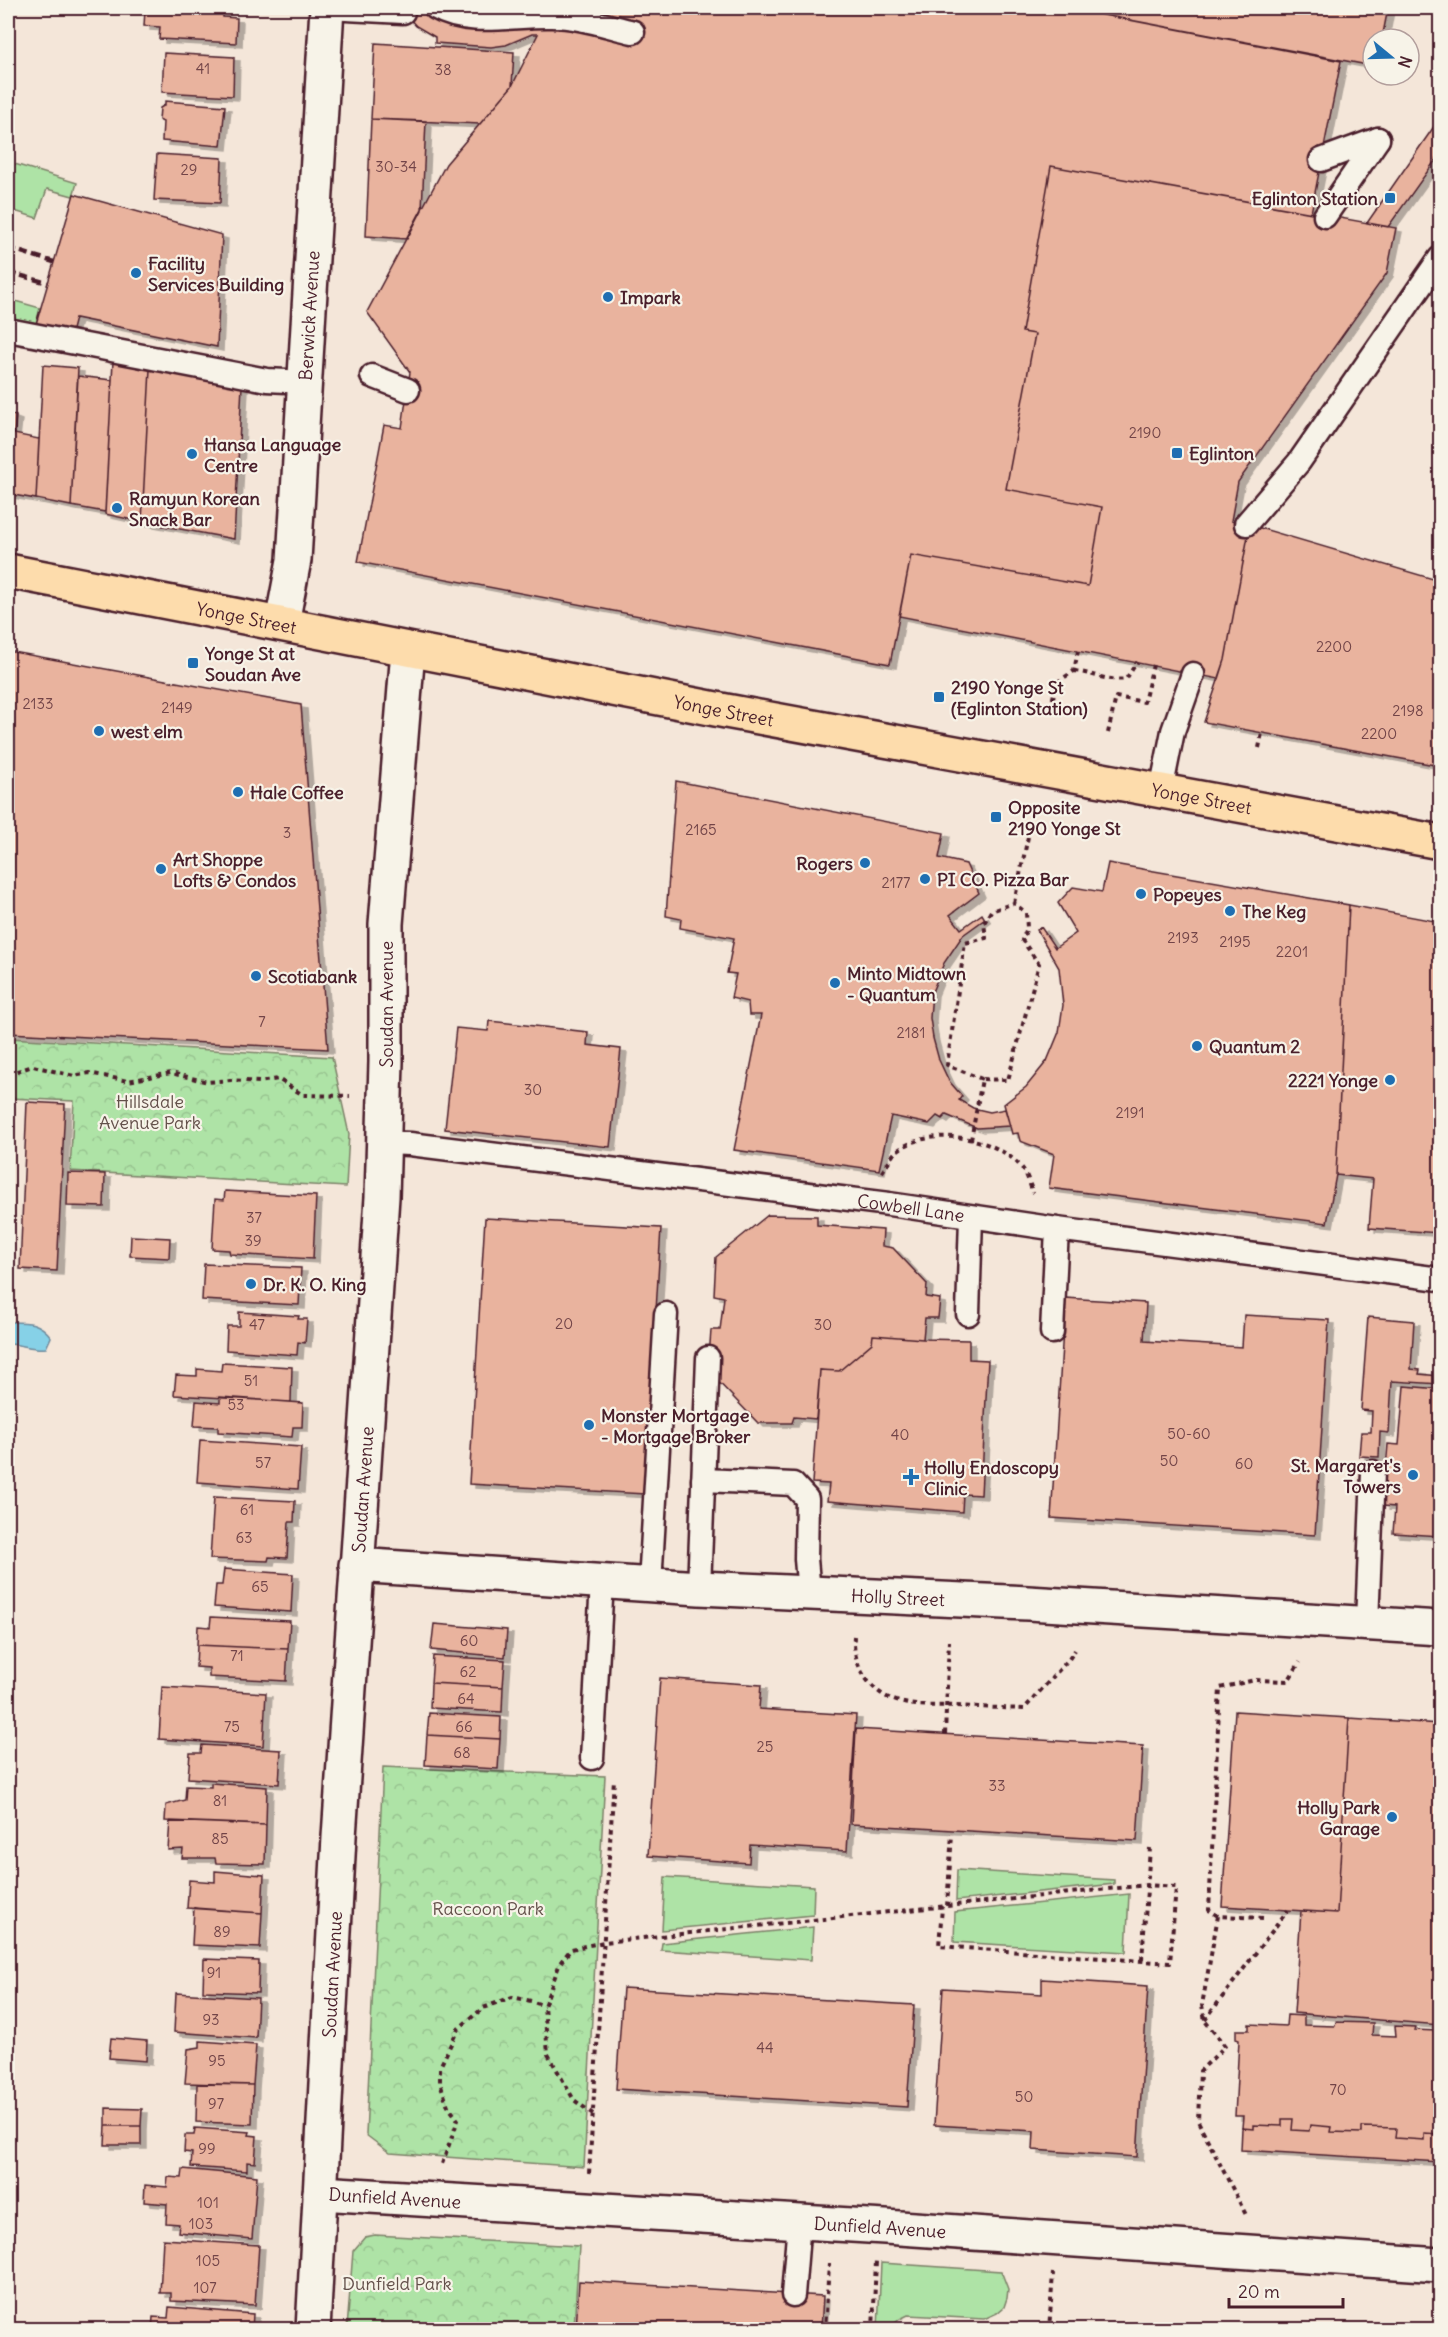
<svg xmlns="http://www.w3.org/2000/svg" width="1448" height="2337" font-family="Delius,sans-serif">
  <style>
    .grass { fill: #aee3a6; stroke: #7c8168; stroke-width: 1.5 }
    .park { fill: url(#park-crowns); stroke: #7c8168; stroke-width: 1.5 }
    .water { fill: #86d1e7; stroke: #6e8a9c; stroke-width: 1.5 }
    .building { fill: #e9b39e; stroke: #4a1f2b; stroke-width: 1.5; filter: url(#shadow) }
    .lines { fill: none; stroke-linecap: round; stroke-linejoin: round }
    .lane-casing { stroke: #4a1f2b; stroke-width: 27 }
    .street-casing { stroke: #4a1f2b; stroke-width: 38 }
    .primary-casing { stroke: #4a1f2b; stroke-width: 38 }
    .path { stroke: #4a1f2b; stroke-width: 4; stroke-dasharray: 4.5 4.5; stroke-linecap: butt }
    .lane { stroke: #f7f3e8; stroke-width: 22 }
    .street { stroke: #f7f3e8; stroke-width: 33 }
    .primary { stroke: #fddcac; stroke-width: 33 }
    .rail { stroke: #4a1f2b; stroke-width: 4.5; stroke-dasharray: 9 4.5; stroke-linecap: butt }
    .poi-dot { fill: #1f6fb2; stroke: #f7f3e8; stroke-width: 2 }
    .labels { text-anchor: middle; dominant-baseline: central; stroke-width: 4.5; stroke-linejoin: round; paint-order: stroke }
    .number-label { font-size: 15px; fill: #724448 }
    .poi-label { font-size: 18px; font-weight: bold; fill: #4a1f2b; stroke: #f7f3e8; text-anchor: start }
    .street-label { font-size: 18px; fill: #4a1f2b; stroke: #f7f3e8 }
    .park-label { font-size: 18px; fill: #63504a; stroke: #f7f3e8 }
  </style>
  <defs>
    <pattern id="park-crowns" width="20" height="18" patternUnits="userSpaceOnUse" patternTransform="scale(1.5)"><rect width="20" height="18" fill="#aee3a6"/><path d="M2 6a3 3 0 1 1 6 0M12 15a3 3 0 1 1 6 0" fill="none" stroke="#97c28f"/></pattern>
    <filter id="shadow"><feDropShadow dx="6" dy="4" stdDeviation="0" flood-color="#0004"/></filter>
  </defs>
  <rect width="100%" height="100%" fill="#f4e6d9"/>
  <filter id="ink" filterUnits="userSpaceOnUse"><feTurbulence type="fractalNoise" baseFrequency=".0167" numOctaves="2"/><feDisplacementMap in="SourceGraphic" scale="12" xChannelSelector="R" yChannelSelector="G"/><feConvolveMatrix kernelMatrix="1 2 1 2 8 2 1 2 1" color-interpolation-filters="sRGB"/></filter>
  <g filter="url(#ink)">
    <path class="grass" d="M8 162 77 183 73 196 47 189 37 218 8 209Z
      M8 299 40 308 36 324 8 318Z
      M957 1870 1114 1880V1884L956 1901Z
      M665 1877 814 1886 813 1915 662 1930Z
      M1129 1894 1126 1952 954 1942 955 1912Z
      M813 1927 811 1960 661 1950 662 1943Z
      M881 2263 1001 2271 1008 2289 1007 2298 1004 2307 997 2313 984 2319 908 2315 900 2319 888 2329H878Z"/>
    <path class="park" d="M8 1038 332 1057 349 1134 346 1187 70 1171 74 1101 8 1098Z
      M383 1767 605 1776 584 2167 390 2153 366 2135Z
      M375 2235 579 2246 574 2329H347L353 2251 365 2237Z"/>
    <path class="water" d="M8 1322C27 1322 39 1321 51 1337L46 1348C34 1350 21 1344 8 1344Z"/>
    <path class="building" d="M161 8H223V17L237 18 236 43 159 39 160 27 144 26 145 10 160 11Z
      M400 8H1067L1341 61 1311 213 1051 166 1022 332 1035 334 1006 489 1102 507 1088 586 911 555 890 664 358 562 384 425 402 428 410 372 367 312 446 164 512 86 538 34H532L506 45 491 47 435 43V37L416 26Z
      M1067 8H1388L1382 39H1373V66Z
      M375 43 514 52 512 86 480 124 371 119Z
      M164 53 234 57 233 96 162 92Z
      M165 101 225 106 221 146 162 141 163 122 159 120 160 108 165 105Z
      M1440 118V154L1388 227 1367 223Z
      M371 119 426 121 422 210 407 239 366 236Z
      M157 154 222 158 220 203 154 200Z
      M1051 166 1396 228 1387 273 1238 482 1231 521 1250 525 1225 660 1219 679 899 616 911 555 1088 586 1102 507 1006 489 1035 334 1022 332Z
      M74 194 222 235 217 347 75 318 72 330 36 324Z
      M113 361 150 369 142 522 105 514Z
      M43 365 78 368 71 506 36 499Z
      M150 369 242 386 234 539 142 522Z
      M78 376 112 380 105 512 71 506Z
      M8 413 16 416 14 434 39 439 36 499 8 494Z
      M1250 525 1440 581V766L1204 722 1225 660Z
      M8 651 301 705 328 1049 8 1033Z
      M676 781 944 833 939 858 966 864 979 893 950 915 961 929 982 914 985 919 963 935 944 963 932 992 930 1018 933 1038 939 1060 949 1081 962 1096 959 1100 973 1108 990 1112 1005 1109 1010 1126 977 1128 946 1115 942 1119 937 1116 929 1124 891 1116 879 1170 734 1150 761 1015H749L748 1002 731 998 736 974 727 973 734 938 680 928 681 919 666 916Z
      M1108 863 1349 905 1336 1175 1327 1223 1049 1188 1054 1154 1020 1141 1018 1133 1012 1134 1004 1104 1026 1087 1047 1061 1059 1032 1063 1005 1059 968 1037 930 1041 927 1055 948 1076 933 1058 903 1073 887 1102 892Z
      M1349 905 1440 922V1233L1369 1228 1373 1179 1336 1175Z
      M489 1021 588 1032 587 1045 621 1049 610 1147 445 1129 456 1028 488 1031Z
      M27 1102 65 1104 57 1271 20 1269Z
      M68 1173 105 1174 104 1207 67 1206Z
      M225 1191 316 1196 313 1259 230 1254 229 1250 212 1249 215 1199 224 1200Z
      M768 1215 817 1216V1225L883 1230 882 1246 893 1248 927 1284 926 1297 940 1299 938 1318H925L923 1339 873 1335 872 1343 839 1371 820 1370 816 1419 794 1417 792 1423H758L708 1371 711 1330H720L724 1297 714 1295 716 1257Z
      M485 1218 661 1228 645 1494 469 1484Z
      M131 1236 170 1238 169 1258 130 1256Z
      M204 1264 301 1268 299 1305 202 1300Z
      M1065 1298 1146 1303 1144 1341 1242 1347 1244 1315 1329 1320 1315 1535 1051 1518Z
      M239 1312 299 1316 298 1319H307L305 1343 298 1342 297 1355 226 1350 227 1326H239Z
      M1368 1317 1414 1321 1411 1369 1420 1370 1419 1374 1440 1376V1384L1392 1381 1389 1433 1380 1432 1379 1457 1359 1456 1361 1432H1371L1372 1411 1361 1410Z
      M873 1335 923 1339 969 1340V1359L988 1360 981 1495 963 1494 962 1512 827 1501 829 1484 812 1483 820 1370 839 1371 872 1343Z
      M222 1363 292 1367 291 1402 174 1395 176 1375 197 1376V1369L221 1371Z
      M1404 1386 1440 1389V1536L1393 1533 1395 1507 1383 1506 1388 1444 1399 1445Z
      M220 1397 303 1403 302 1427H293L292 1437 218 1432V1427L194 1426 196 1401 220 1403Z
      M200 1440 301 1447 298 1489 197 1482Z
      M214 1497 295 1501 294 1522H289L287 1558 269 1557 268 1561 210 1559Z
      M224 1569 293 1574 291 1612 214 1607 216 1585H222Z
      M211 1617 290 1621 288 1649 197 1645 198 1626 210 1627Z
      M434 1624 507 1630 505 1657 431 1650Z
      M197 1645 288 1649 286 1681 209 1677V1668L196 1667Z
      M433 1656 505 1660 503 1687 431 1683Z
      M660 1678 761 1685 759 1709 856 1715 847 1851 750 1845 749 1863 648 1856Z
      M431 1683 503 1687 502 1712 430 1708Z
      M162 1687 266 1693 263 1746 159 1739Z
      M1235 1711 1349 1718 1337 1913 1222 1906Z
      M429 1713 501 1717 500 1739 427 1735Z
      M1349 1718 1440 1724V2025L1294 2013 1301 1911 1337 1913Z
      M856 1729 1143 1746 1137 1841 851 1824Z
      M427 1735 500 1739 498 1769 425 1765Z
      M202 1745 281 1750 279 1784 188 1778 190 1753H201Z
      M211 1783 267 1787 266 1825 165 1821 166 1805 185 1800 186 1786 211 1787Z
      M170 1821 266 1825 265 1864 216 1863 215 1858H182L183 1849 168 1850Z
      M215 1871 264 1875 262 1913 187 1908 189 1880 215 1882Z
      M194 1908 262 1913 260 1948 192 1945Z
      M204 1959 259 1961 258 1993 203 1991Z
      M1042 1979 1148 1986 1137 2157 1033 2150 1034 2131 934 2125 943 1988 1042 1994Z
      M623 1988 914 2005 907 2107 616 2089Z
      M176 1993 258 1998 256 2038 174 2032Z
      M1287 2015 1304 2016V2025L1335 2026 1336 2022 1373 2023 1372 2035 1396 2036 1395 2026 1416 2027 1415 2030 1436 2031V2027H1440V2134L1424 2133V2140L1395 2138 1396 2128 1362 2127V2133L1331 2132 1332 2127 1310 2125 1309 2131 1292 2130 1293 2119H1282V2126L1254 2125V2129L1242 2128 1243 2116H1235L1239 2040 1236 2039V2030H1249V2024L1286 2026Z
      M111 2038 147 2041 146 2061 109 2058Z
      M200 2041 256 2045 253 2085 185 2083 188 2049 200 2047Z
      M197 2084 253 2085 252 2124 196 2122Z
      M106 2108 142 2109 141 2126H106Z
      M1282 2119H1293L1292 2130 1309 2131 1310 2125 1332 2127 1331 2132 1362 2133V2127L1396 2128 1395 2138 1424 2140V2133L1440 2134V2162L1241 2150 1242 2128 1254 2129V2125L1282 2126Z
      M106 2126H141V2145H105Z
      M195 2128 250 2132 249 2135 257 2136 255 2163 247 2162V2171L191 2167 192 2153 184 2152 185 2135H194Z
      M183 2169 257 2176 252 2239 178 2232 179 2224 166 2223 167 2204 144 2202 145 2185 167 2187 168 2177 182 2178Z
      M163 2239 259 2245 255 2305 171 2301V2293H160Z
      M579 2281 823 2296 821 2330H576Z
      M169 2307 253 2314 252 2330H152L153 2317 168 2318Z"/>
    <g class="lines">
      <defs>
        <g id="lane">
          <path d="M327 8 403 12"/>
          <path d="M436 8C469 27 514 15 551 16 577 16 607 26 633 32"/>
          <path d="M1321 160 1378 139"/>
          <path d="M1325 216 1378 139"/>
          <path d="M8 330 267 380 305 382"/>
          <path d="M372 376 408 390"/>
          <path d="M1246 524 1299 462 1440 258"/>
          <path d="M1161 791 1173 731 1193 674"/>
          <path id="s1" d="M383 1143 410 1144 889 1204 1057 1229 1440 1279"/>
          <path d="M968 1314 971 1217"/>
          <path d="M1052 1332 1057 1229"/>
          <path d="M703 1480 793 1484 807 1499 806 1559 809 1593"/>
          <path d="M650 1584 666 1314"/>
          <path d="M699 1588 708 1358"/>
          <path d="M1367 1623 1373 1472"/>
          <path d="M592 1758 602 1582"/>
          <path d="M793 2295 799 2222"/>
        </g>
        <g id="street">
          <path id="s2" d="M282 623 294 560 327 8"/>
          <path id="s3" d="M356 1565 699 1588 1028 1603 1440 1628"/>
          <path id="s4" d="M320 2193 885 2227 1440 2265"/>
          <path id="s5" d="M313 2330 339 1837 382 1197 386 1062V924L408 650"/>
        </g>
        <g id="primary">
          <path id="s6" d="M8 571 726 711 1440 842"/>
        </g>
      </defs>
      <use href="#lane" class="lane-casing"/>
      <use href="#street" class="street-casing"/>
      <use href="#primary" class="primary-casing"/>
      <path class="path" d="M1074 671C1092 673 1108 682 1126 679L1137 662
        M1051 708 1056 683 1074 671 1078 651
        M1108 733 1116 697 1144 702 1153 665
        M1259 748 1262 733
        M1014 903 1029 832
        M8 1070 14 1072 33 1066 74 1076 89 1073 128 1081 171 1073 208 1082 231 1080 259 1082 278 1079 303 1095 350 1096
        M982 1079 947 1065 965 943 986 938 984 923 991 911 1014 903
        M971 1140 982 1079 1008 1080 1039 964 1022 940 1027 928 1026 913 1014 903
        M882 1172C887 1165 892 1154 898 1150 932 1126 996 1136 1022 1168 1027 1174 1030 1185 1033 1193
        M854 1636C852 1667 872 1697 904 1703 920 1707 938 1705 955 1706 978 1707 1001 1708 1024 1709L1069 1659 1075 1650
        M945 1734 949 1641
        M947 1906 952 1834
        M1218 1916 1202 2005 1205 2021 1225 2046 1200 2071 1198 2121 1246 2215
        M1263 1918 1218 1916 1209 1910 1220 1688 1255 1680 1288 1681 1300 1662
        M1142 1960 1150 1848
        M1205 2020 1288 1910
        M593 2114 574 2100 548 2054 544 2006 560 1963 571 1949 604 1942 1147 1885 1176 1887 1170 1963 939 1946 942 1907
        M442 2164 458 2120 448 2106 440 2083V2067L458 2029 483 2008 512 1997 531 2001 544 2006
        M589 2173 614 1779
        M825 2330 829 2264
        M873 2330 876 2261
        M1049 2330 1053 2273"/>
      <use href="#lane" class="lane"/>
      <use href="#street" class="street"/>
      <use href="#primary" class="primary"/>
      <path class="rail" d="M8 248 54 262
        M8 272 48 283"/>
    </g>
  </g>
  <g class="poi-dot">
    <rect x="1384" y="192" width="12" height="12" rx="3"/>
    <circle cx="136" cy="273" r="6"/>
    <circle cx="608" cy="297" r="6"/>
    <rect x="1171" y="447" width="12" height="12" rx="3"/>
    <circle cx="192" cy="454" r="6"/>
    <circle cx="117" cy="508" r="6"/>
    <rect x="187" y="657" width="12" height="12" rx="3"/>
    <rect x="933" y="691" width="12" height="12" rx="3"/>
    <circle cx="99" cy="731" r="6"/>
    <circle cx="238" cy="792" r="6"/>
    <rect x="990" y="811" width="12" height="12" rx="3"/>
    <circle cx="865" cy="863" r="6"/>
    <circle cx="161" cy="869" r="6"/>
    <circle cx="925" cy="879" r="6"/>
    <circle cx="1141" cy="894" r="6"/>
    <circle cx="1230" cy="911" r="6"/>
    <circle cx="256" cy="976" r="6"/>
    <circle cx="835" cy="983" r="6"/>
    <circle cx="1197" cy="1046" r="6"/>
    <circle cx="1390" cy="1080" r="6"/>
    <circle cx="251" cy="1284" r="6"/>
    <circle cx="589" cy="1425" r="6"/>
    <circle cx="1413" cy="1475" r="6"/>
    <path d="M908 1468h6v6h6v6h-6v6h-6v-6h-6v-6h6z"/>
    <circle cx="1392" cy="1817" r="6"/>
  </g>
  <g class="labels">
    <g class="number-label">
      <text x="203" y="68">41</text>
      <text x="443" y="69">38</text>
      <text x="396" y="166">30-34</text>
      <text x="189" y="169">29</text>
      <text x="1145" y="432">2190</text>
      <text x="1334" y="646">2200</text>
      <text x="38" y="703">2133</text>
      <text x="177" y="707">2149</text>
      <text x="1408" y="710">2198</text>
      <text x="1379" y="733">2200</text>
      <text x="701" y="829">2165</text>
      <text x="287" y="832">3</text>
      <text x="896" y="882">2177</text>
      <text x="1183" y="937">2193</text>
      <text x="1235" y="941">2195</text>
      <text x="1292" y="951">2201</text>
      <text x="262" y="1021">7</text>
      <text x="911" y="1032">2181</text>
      <text x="533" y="1089">30</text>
      <text x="1130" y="1112">2191</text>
      <text x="254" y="1217">37</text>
      <text x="253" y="1240">39</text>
      <text x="564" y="1323">20</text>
      <text x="257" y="1324">47</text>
      <text x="823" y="1324">30</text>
      <text x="251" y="1380">51</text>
      <text x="236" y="1404">53</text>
      <text x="1189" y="1433">50-60</text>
      <text x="900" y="1434">40</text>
      <text x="1169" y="1460">50</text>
      <text x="263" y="1462">57</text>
      <text x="1244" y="1463">60</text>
      <text x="247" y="1509">61</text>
      <text x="244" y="1537">63</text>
      <text x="260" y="1586">65</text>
      <text x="469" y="1640">60</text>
      <text x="237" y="1655">71</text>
      <text x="468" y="1671">62</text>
      <text x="466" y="1698">64</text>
      <text x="232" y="1726">75</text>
      <text x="464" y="1726">66</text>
      <text x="765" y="1746">25</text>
      <text x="462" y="1752">68</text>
      <text x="997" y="1785">33</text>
      <text x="220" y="1800">81</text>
      <text x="220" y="1838">85</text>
      <text x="222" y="1931">89</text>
      <text x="214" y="1972">91</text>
      <text x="211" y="2019">93</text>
      <text x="765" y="2047">44</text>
      <text x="217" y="2060">95</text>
      <text x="1338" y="2089">70</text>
      <text x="1024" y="2096">50</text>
      <text x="216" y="2103">97</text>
      <text x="207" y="2148">99</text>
      <text x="208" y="2202">101</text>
      <text x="201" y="2223">103</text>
      <text x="208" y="2260">105</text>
      <text x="205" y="2287">107</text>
    </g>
    <g class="poi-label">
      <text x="1378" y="198" text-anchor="end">Eglinton Station</text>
      <text x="148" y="263">Facility<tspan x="148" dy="21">Services Building</tspan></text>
      <text x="620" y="297">Impark</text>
      <text x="204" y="444">Hansa Language<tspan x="204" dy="21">Centre</tspan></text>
      <text x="1189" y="453">Eglinton</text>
      <text x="129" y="498">Ramyun Korean<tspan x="129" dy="21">Snack Bar</tspan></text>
      <text x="205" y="653">Yonge St at<tspan x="205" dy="21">Soudan Ave</tspan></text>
      <text x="951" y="687">2190 Yonge St<tspan x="951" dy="21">(Eglinton Station)</tspan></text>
      <text x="111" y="731">west elm</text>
      <text x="250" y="792">Hale Coffee</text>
      <text x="1008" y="807">Opposite<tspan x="1008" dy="21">2190 Yonge St</tspan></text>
      <text x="173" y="859">Art Shoppe<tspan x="173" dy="21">Lofts &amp; Condos</tspan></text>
      <text x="853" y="863" text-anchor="end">Rogers</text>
      <text x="937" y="879">PI CO. Pizza Bar</text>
      <text x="1153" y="894">Popeyes</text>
      <text x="1242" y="911">The Keg</text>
      <text x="847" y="973">Minto Midtown<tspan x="847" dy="21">- Quantum</tspan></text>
      <text x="268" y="976">Scotiabank</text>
      <text x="1209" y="1046">Quantum 2</text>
      <text x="1378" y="1080" text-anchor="end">2221 Yonge</text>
      <text x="263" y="1284">Dr. K. O. King</text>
      <text x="601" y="1415">Monster Mortgage<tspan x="601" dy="21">- Mortgage Broker</tspan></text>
      <text x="1401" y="1465" text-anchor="end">St. Margaret's<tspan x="1401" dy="21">Towers</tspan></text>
      <text x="924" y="1467">Holly Endoscopy<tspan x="924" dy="21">Clinic</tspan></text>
      <text x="1380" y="1807" text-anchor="end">Holly Park<tspan x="1380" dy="21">Garage</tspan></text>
    </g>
    <g class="street-label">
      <text stroke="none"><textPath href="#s2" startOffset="309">Berwick Avenue</textPath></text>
      <text stroke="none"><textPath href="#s6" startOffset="243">Yonge Street</textPath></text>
      <text stroke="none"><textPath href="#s6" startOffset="729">Yonge Street</textPath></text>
      <text stroke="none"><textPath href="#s6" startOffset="1215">Yonge Street</textPath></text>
      <text stroke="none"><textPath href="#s5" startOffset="1328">Soudan Avenue</textPath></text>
      <text stroke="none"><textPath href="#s1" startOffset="532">Cowbell Lane</textPath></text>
      <text stroke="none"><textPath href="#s5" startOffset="842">Soudan Avenue</textPath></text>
      <text stroke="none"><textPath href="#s3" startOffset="543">Holly Street</textPath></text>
      <text stroke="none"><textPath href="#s5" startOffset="356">Soudan Avenue</textPath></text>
      <text stroke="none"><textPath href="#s4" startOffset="75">Dunfield Avenue</textPath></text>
      <text stroke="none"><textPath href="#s4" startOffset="561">Dunfield Avenue</textPath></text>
    </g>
    <g class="park-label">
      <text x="150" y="1101">Hillsdale<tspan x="150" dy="21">Avenue Park</tspan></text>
      <text x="488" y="1908">Raccoon Park</text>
      <text x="397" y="2283">Dunfield Park</text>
    </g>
  </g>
  <rect width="1448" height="2337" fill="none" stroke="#f7f3e8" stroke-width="30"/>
  <rect x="15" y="15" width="1418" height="2307" fill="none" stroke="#4a1f2b" stroke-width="2" filter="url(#ink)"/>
  <g transform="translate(1391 57) rotate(109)"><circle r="28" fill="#f7f3e8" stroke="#b29e9c" stroke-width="1.5"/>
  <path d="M0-4.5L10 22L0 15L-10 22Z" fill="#1f6fb2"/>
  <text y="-9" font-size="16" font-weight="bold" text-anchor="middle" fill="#4a1f2b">N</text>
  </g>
  <path d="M1229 2298v9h114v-9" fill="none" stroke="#4a1f2b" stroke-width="3"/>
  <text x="1238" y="2298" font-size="18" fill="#4a1f2b" stroke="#f7f3e8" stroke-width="4.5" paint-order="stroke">20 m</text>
</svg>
